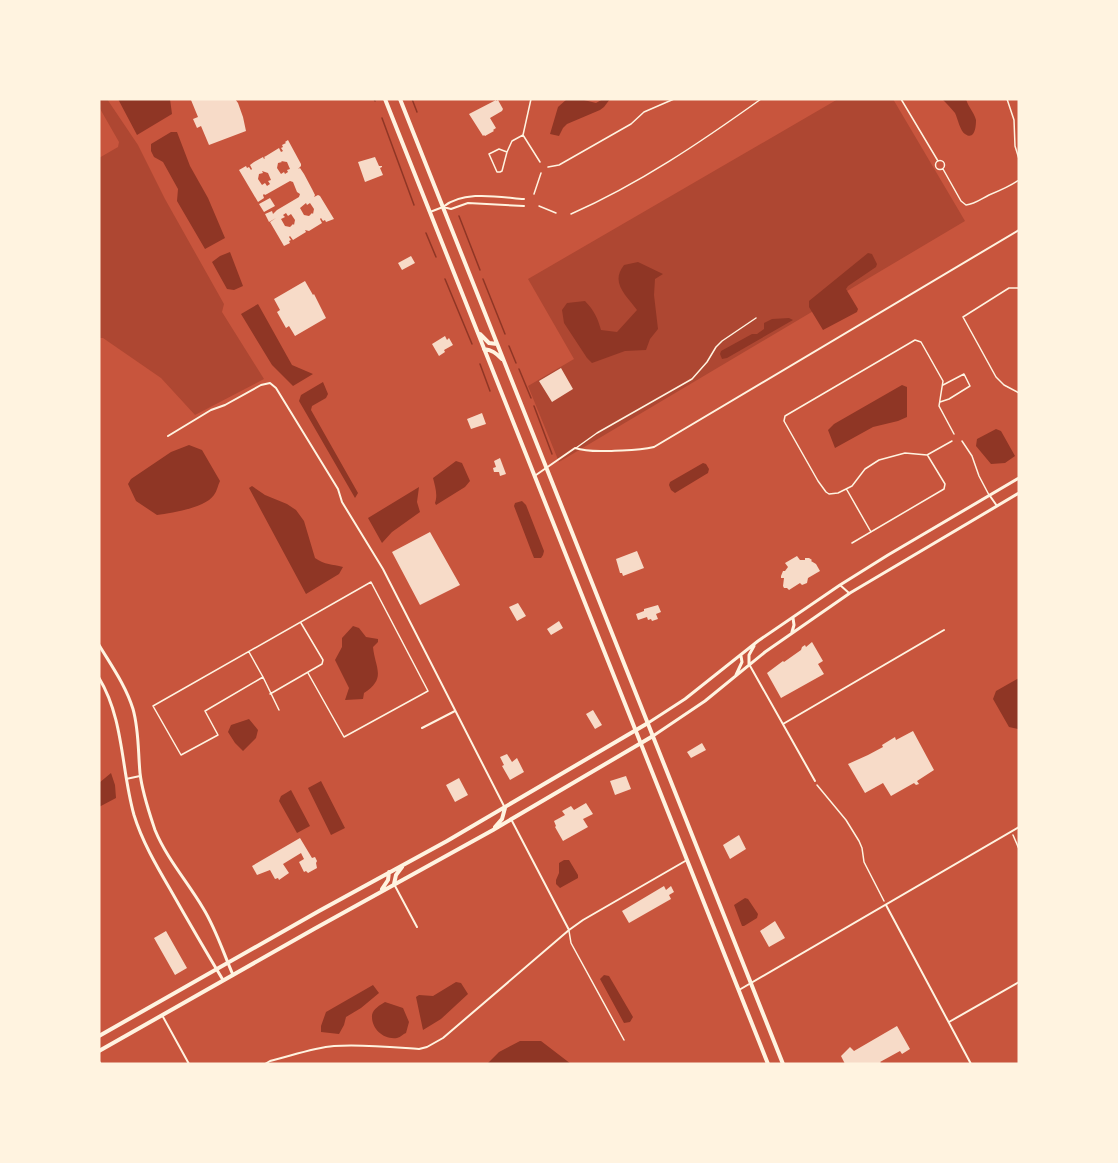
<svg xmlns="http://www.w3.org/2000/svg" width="1118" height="1163" font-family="'Roboto Serif',serif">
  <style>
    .green { fill: #ae4732 }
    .water { fill: #8f3625 }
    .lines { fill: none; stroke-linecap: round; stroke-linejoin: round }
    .stream { stroke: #8f3625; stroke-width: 1.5 }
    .building { fill: #f7dbc8; fill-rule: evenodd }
    .path { stroke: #fff3e0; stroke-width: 1.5 }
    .service { stroke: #fff3e0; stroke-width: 1.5 }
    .minor { stroke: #fff3e0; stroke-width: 2 }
    .secondary { stroke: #fff3e0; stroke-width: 3 }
    .primary { stroke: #fff3e0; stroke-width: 4 }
    .trunk { stroke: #fff3e0; stroke-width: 4 }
  </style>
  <rect width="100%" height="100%" fill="#c8553d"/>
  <path class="green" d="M99 99H107L138 145 165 199 224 304 222 312 264 379 195 415 161 378 103 338H99V158L118 147 119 142 99 107Z
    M838 99H893L965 221 559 462 528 386 574 359 528 279Z"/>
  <path class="water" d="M118 99H170L172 114 137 135Z
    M567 99H580L596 103 603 99H610L604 107 600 110 567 124 563 128 559 136 550 134 558 107Z
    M942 99H966C968 107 974 112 976 120 976 126 975 141 965 134 960 131 958 119 955 113 951 108 947 104 942 99Z
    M171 132H177L190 166 208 198 225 238 205 249 177 201 178 189 163 162 154 157 151 151V144Z
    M230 252 243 286 234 290 227 289 212 262 220 256Z
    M868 253 872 254 877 264 876 267 848 286 846 289 858 309 857 312 823 330 809 307V301Z
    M638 262 663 274 655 279 654 295 658 329 650 339 646 350 625 351 592 363 587 358 564 323 562 310 567 303 585 301C594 310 598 319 601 330L617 332 637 310C626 295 610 283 624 265Z
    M258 304 292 365 313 374 293 386 272 365 241 314Z
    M789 318 793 320 727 358 722 359 720 354 721 351 752 334H757L764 329V323L772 319Z
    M323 382 328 394 326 398 312 406 311 410 358 493 355 498 299 401 301 395Z
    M902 385 907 387V417L898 421 873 427 835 448 828 430 834 424Z
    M996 429 1001 431 1015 456 1005 463 991 464 976 446 977 439Z
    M189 445 202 450 220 481C218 485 217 491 214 495 205 508 172 513 157 515L136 501 128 484 131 479 171 452Z
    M456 461 462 463 470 481 465 487 436 505 435 503C438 495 435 486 433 478Z
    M703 463 706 464 709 469 708 473 675 493 671 490 669 485 670 482Z
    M252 486 265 495 287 504 296 510 304 521 315 558C325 565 332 564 343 567L339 574 306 594 249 488Z
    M419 487 417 502 420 512 392 532 382 543 368 518Z
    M522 501 526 505 544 551 543 555 541 558H534L532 553 514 506 515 503Z
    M353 626 359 628 366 637 378 639V642L373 647C375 668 387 678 364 693L363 699 345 700 349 688 335 660 342 647V638Z
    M1019 678V728L1018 729 1009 727 993 699 996 691Z
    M249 719 258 730 256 738 243 751 235 743 228 732 231 725Z
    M111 773 115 785 116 798 99 807V783Z
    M321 781 345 828 331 835 308 788Z
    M291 790 310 826 297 833 279 801 281 796Z
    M564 860H569L578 875V878L560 888 556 884V880L559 873V863Z
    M745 898 748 899 758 914 757 918 744 926H742L734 905Z
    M604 975 609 976 633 1017 630 1022 624 1023 600 979Z
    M456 982 461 983 468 994 441 1019 423 1030 416 997 419 995 433 996Z
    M373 985 379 993 361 1008 346 1017 344 1025 339 1034 321 1032V1026L326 1012Z
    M385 1002 403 1008 409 1022 406 1033C403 1034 401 1037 397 1038 384 1040 371 1029 372 1015 373 1009 380 1005 385 1002Z
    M520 1041H541L571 1064H487L499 1052Z"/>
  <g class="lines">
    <path class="stream" d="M374 99 375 101
      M412 99 417 112
      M382 118 414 205
      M459 216 480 270
      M426 233 436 257
      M445 279 472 344
      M483 279 505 334
      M509 346 516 363
      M480 364 490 391
      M519 369 531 398
      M534 406 552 454"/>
  </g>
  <path class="building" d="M193 99H235L238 103 243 117 246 131 209 145 201 126 197 128 193 119 198 117 191 100Z
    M496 100V101L498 100 503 109 502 111 490 118 496 128 493 130 494 131 485 136 484 135 483 136 469 114Z
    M288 140 301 164V166L298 169 300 168 304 174 312 189 315 195 314 197 318 195 320 196 334 219 326 222 325 220 323 221 321 218 320 219 322 223 309 231 305 230 306 232 293 240 290 236 289 237 291 240 289 241 290 243 284 246 270 222 276 218 269 222 265 214 272 211 273 214 277 210 299 197 300 194 297 192 293 182 290 181 267 194 265 195 264 194 263 195 264 198 258 202 239 170 246 166 247 168 249 167 251 170 252 169 250 165 254 162 263 157 264 159 265 158 264 157 266 156 279 148 281 152 283 151 281 148 283 147 282 145 286 143 285 142ZM281 161 287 162 290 169 287 170 288 172 285 174 284 172 281 174 277 168 278 163 282 162ZM262 171 268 173 271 180 268 181 270 184 267 186 265 183 262 185 258 179 259 174 263 173ZM306 203 307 205 310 203 314 209 313 214 312 213 309 216 304 215 300 208ZM286 213 288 216 291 214 295 220 294 225 293 224 290 227 285 226 281 219 285 217 283 215Z
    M375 157 379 166H382V167L380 168 383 175 365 182 358 162Z
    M270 198 275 206 264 212 259 204Z
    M411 256 415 263 402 270 398 263Z
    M305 281 313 295 314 294 326 318 295 336 289 326 286 328 277 312 280 310 274 299Z
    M445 336 447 340 449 338 453 345 444 350 445 352 439 356 432 344Z
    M561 368 573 389 552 402 539 381Z
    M482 413 486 424 471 429 467 419Z
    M500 458 506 474 500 476 499 472H494L493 468 496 467 494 461Z
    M430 532 460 585 420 605 392 552Z
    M637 551 644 568 623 576 622 573H620L616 559Z
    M797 556 800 560H805V558H809L812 560 811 561 816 564 820 571 808 578 807 583 802 585 800 583 789 590 787 588H784L783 586 784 578H781V576L783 571H785L788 567 785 563Z
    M518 603 526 616 517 621 509 607Z
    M658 605 661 612 656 614 658 619 652 621 651 619 648 620 647 617 638 620 636 614 644 611V609Z
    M559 621 563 628 551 635 547 629Z
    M812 642 823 661 818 664 824 674 781 698 767 673 783 661 784 662 801 650 802 647 805 645 806 647Z
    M593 710 602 725 595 729 586 714Z
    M913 731 934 770 917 781 919 784 916 785 914 783 891 796 883 783 865 793 848 764 868 755 883 747 882 745 895 737 896 740Z
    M702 743 706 750 691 758 687 752Z
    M507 754 512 762 517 758 524 772 510 780 502 766 504 765 500 757Z
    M626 776 631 789 615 795 610 781Z
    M459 778 468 795 455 802 446 785Z
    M586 803 593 814 583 819 588 827 563 841 555 827 556 826 554 821 565 815 562 811 571 806 574 810Z
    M739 835 746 849 730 859 723 845Z
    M300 838 312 858 315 857 317 861 316 863 317 868 308 873 306 871 304 872 299 862 304 859 301 853 283 864 289 873 279 880 278 878 275 879 270 870 257 875 252 866Z
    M664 886 666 890 671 886 674 892 669 895 671 899 629 923 622 911Z
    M775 921 785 938 769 947 760 931Z
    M166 931 187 968 175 975 154 938Z
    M897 1026 910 1049 902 1054 900 1051 880 1062 882 1064H845L841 1056 850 1047 854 1051Z"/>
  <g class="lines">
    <path class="path" d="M817 785 846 820 859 841 862 848 864 862 884 901
      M1013 835 1019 849"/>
    <path class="service" d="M531 99 523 135 540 162
      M901 99 938 161
      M1007 99 1014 120 1015 146 1019 159
      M507 152 499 149 489 154 497 172H500L502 171 507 152 512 141 523 135
      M935.5 165a4.5 4.5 0 1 1 9 0a4.5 4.5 0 1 1-9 0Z
      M548 167 559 165 631 124 644 112 674 99
      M943 169 961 201 966 205C975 204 981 199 989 195 999 191 1009 187 1019 180
      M534 194 541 173
      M539 206 556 213
      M571 214C639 184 701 142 761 99
      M1019 288H1009L963 317 996 377 1004 385 1019 393
      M940 402 949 399 970 386 964 374 943 385
      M952 441 927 455 905 453 879 460 865 469 852 486 838 493 829 494 826 492 818 481 784 421 785 416 915 340 921 342 943 381 939 406 954 434
      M962 441 972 456 979 476 989 495
      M576 448 597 433 692 379 707 362 716 347 722 341 756 318
      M847 490 871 532
      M852 543 944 489 945 484 928 456
      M249 652 263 677 279 710
      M263 677 205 711 218 735 181 755 153 706 371 582 428 691 344 737 308 673
      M270 694 322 664 323 660 301 623
      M569 931 571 943 624 1040
      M99 1061 101 1064"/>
    <path class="minor" d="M443 207C463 190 499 197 524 199
      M430 212 443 207 451 209 468 203 524 206
      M168 436 211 410 225 405 261 385 270 383 276 388 338 489 342 502 383 569 505 808
      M536 475 575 448C587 452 597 451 609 451 626 450 638 451 654 447L1019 230
      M990 496 997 506
      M840 585 849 593
      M749 664 815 781
      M783 724 944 630
      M422 728 455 711
      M126 779 140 776
      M511 819 569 930
      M394 884 417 927
      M886 905 971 1064
      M739 990 1019 827
      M162 1015 189 1064
      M949 1022 1019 982
      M265 1064 270 1061C291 1056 312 1048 334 1046 362 1044 391 1047 419 1049L427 1047 443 1038 569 930 583 920 687 860"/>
    <path class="secondary" d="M792 632 794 625 793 618
      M99 645C111 665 126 686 133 709 139 730 138 752 140 773 142 792 149 812 155 830 167 859 187 881 203 908 216 929 223 952 233 975
      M749 664V655L754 646
      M736 675 742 662 741 656
      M99 678C124 719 121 769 134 815 142 841 156 865 170 889 187 919 205 950 223 980
      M648 723 685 699 758 641 840 585 888 555 1019 478
      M653 736 705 701 765 652 850 593 1019 493"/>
    <path class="primary" d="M495 827 502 819 505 808
      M394 884 396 875 402 867
      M382 889 388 880 389 872
      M99 1036 319 911 447 841 648 723
      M99 1051 314 929 493 830 653 736"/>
    <path class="trunk" d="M385 99 768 1064
      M400 99 783 1064
      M480 334 489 343 497 344
      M484 349C492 350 496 353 502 359"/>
  </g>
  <rect width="1118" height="1163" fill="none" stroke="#fff3e0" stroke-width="201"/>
</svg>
